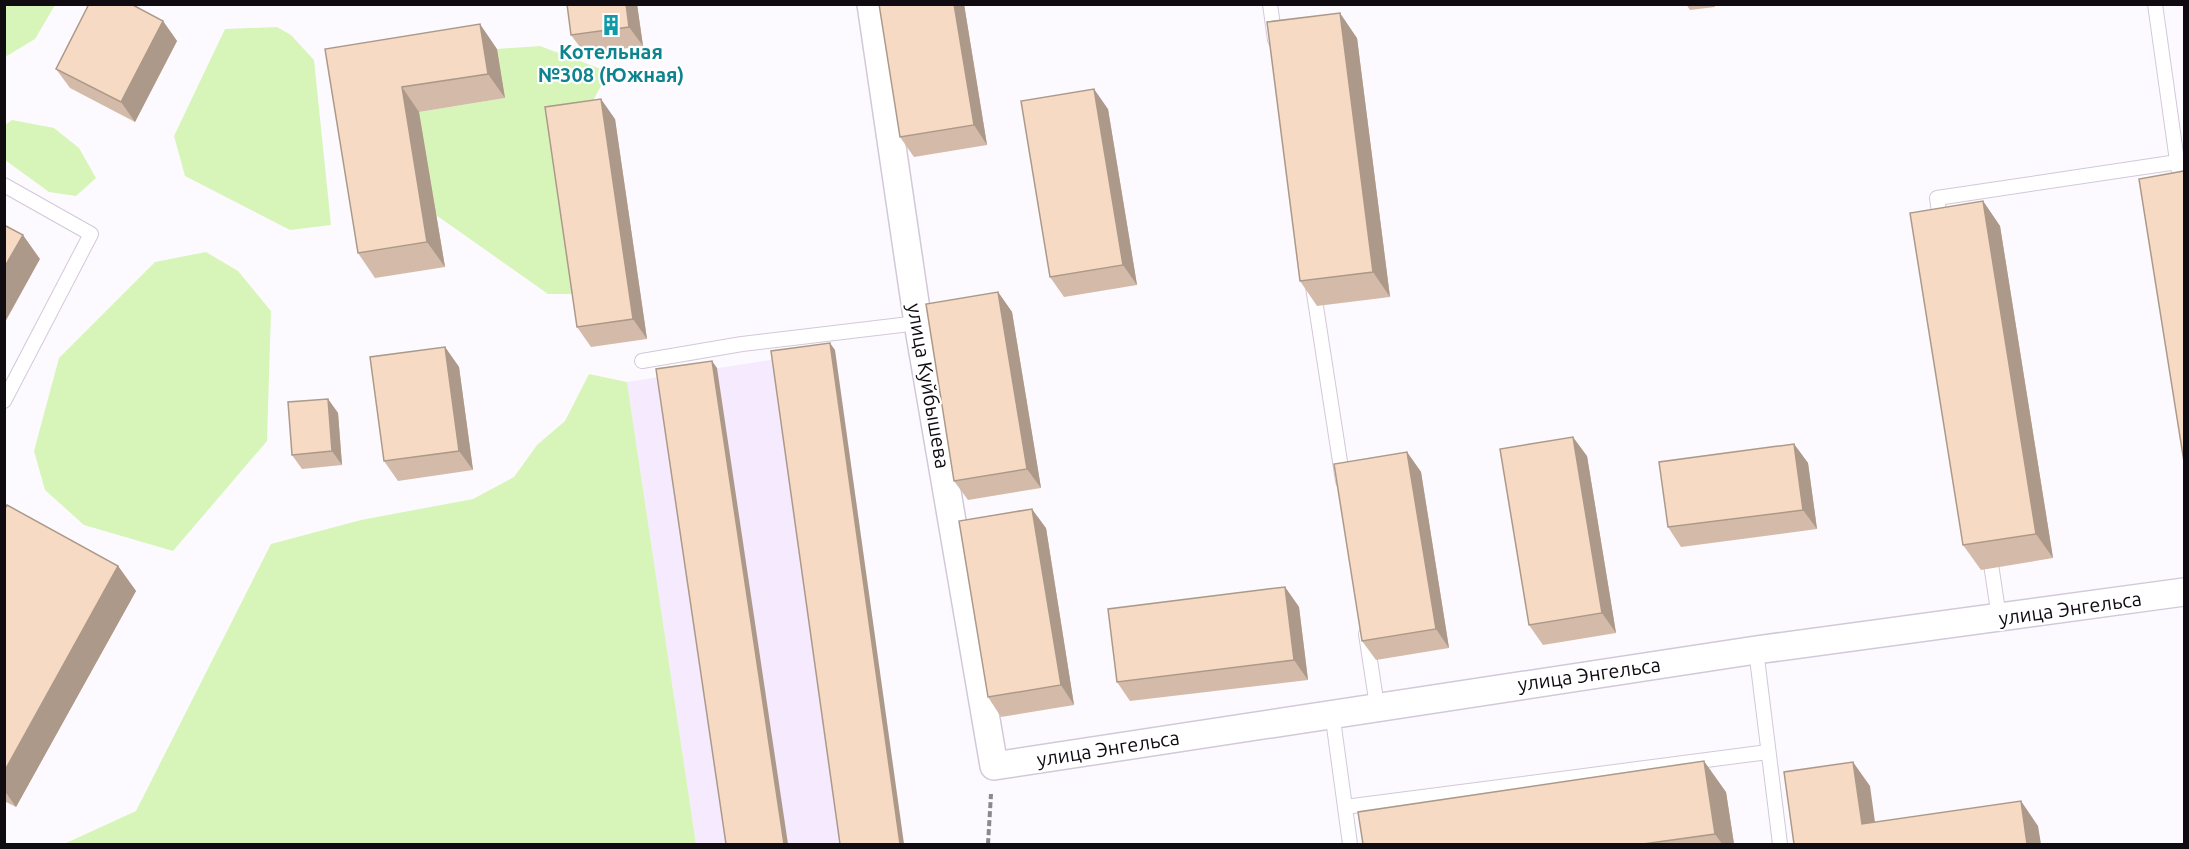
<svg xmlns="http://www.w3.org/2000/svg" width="2189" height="849" font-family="Ubuntu,sans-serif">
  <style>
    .built { fill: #f6eafe }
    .green { fill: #d7f5b9 }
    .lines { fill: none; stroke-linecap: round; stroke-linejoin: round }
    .service-casing { stroke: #d3c8da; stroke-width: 16 }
    .minor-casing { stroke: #d3c8da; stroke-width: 30 }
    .path { stroke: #8c898e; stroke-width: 4; stroke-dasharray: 6 3; stroke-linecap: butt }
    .service { stroke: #fff; stroke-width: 14 }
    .minor { stroke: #fff; stroke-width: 27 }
    .wall { fill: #d4bba9 }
    .shaded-wall { fill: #ac9989 }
    .building { fill: #f6dac4; stroke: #ac9989; stroke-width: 1.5 }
    .labels { text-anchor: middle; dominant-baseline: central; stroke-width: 4.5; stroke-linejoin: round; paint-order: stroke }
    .culture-label { font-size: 20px; font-weight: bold; fill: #0d838f; stroke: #fff }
    .street-label { font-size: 20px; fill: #0f0b11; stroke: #fff }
  </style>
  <rect width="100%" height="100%" fill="#fcfafe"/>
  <path class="built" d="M835 350 904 844H696L627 382Z"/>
  <path class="green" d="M4 5H55L35 39 5 57Z
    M277 27 291 35 314 60 331 225 290 230 185 176 174 136 225 29Z
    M540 46 601 69V86L590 106 580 294H548L436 215 419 112 505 98 497 49Z
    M12 120 54 128 79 148 96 178 76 196 49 192 5 160V125Z
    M206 252 238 271 271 311 267 441 173 551 84 525 45 490 34 451 59 358 155 262Z
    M589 374 627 382 696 844H64L136 811 271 544 361 520 473 499 514 477 537 445 565 421Z"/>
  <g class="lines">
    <defs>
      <path id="service" d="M1270 4 1275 40
        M2155 4 2178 168
        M4 185 91 234 4 401
        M1941 226 1937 198 2184 161
        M1313 287 1343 481
        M642 361 742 344 918 323
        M1989 551 1999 617
        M1366 634 1377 706
        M1756 650 1780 844
        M1332 712 1350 844
        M1345 807 1768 752"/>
      <path id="minor" d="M871 4 918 323 994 766 1756 650 2184 592"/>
    </defs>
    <use href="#service" class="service-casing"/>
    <use href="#minor" class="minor-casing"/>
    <path class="path" d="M988 844 991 794"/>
    <use href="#service" class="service"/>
    <use href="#minor" class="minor"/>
  </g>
  <path class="wall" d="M567 4H637L643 46 585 54 571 35Z
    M964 4 987 145 914 157 900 137Z
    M1686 4H1715V7L1690 10Z
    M163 21 177 41 135 122 70 88 56 69Z
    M1357 38 1390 297 1317 306 1300 281Z
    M325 49H497L505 98 419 112 445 267 375 278 358 253Z
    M1108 109 1137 285 1064 297 1050 277Z
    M615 119 647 339 591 347 577 327Z
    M1983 201 2000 226 2053 558 1981 570 1963 545Z
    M998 292 1012 312 1041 488 968 500 954 481Z
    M445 347 459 367 473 470 398 481 384 461Z
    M328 399 338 413 342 465 302 469 292 455Z
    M1794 444 1808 463 1817 529 1681 547 1668 527Z
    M1407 452 1421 472 1449 648 1376 660 1362 641Z
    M1587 456 1616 633 1543 645 1529 625Z
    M4 510 118 566 136 591 16 807 4 801Z
    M1046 528 1074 705 1001 717 988 697Z
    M1285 587 1299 607 1308 680 1130 701 1117 682Z
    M1726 792 1734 844H1363Z"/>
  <path class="shaded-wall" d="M626 4H637L643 46 629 27Z
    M954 4H964L987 145 974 125Z
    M1340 13 1357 38 1390 297 1373 272Z
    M163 21 177 41 135 122 121 102Z
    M480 24 497 49 505 98 488 74Z
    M402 87 419 112 445 267 427 242Z
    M1094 89 1108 109 1137 285 1123 265Z
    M601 99 615 119 647 339 633 319Z
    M1983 201 2000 226 2053 558 2036 534Z
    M23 235 40 259 4 324V268Z
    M998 292 1012 312 1041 488 1027 469Z
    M830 343 835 350 904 844H900Z
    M445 347 459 367 473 470 459 451Z
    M712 361 717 368 788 844H784Z
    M328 399 338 413 342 465 332 451Z
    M1573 437 1587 456 1616 633 1602 613Z
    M1794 444 1808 463 1817 529 1803 510Z
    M1407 452 1421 472 1449 648 1436 629Z
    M1032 509 1046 528 1074 705 1061 685Z
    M118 566 136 591 16 807 4 790V772Z
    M1285 587 1299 607 1308 680 1294 660Z
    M1704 761 1726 792 1734 844H1722L1715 834Z
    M1853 762 1870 786 1878 844 1862 824Z
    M2021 801 2038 826 2041 844H2027Z"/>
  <path class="building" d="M89 4H131L163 21 121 102 56 69Z
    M567 4H626L629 27 571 35Z
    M879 4H954L974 125 900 137Z
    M1340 13 1373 272 1300 281 1267 22Z
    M480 24 488 74 402 87 427 242 358 253 325 49Z
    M1094 89 1123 265 1050 277 1021 101Z
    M601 99 633 319 577 327 545 107Z
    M2184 171V462L2139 179Z
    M1983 201 2036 534 1963 545 1910 213Z
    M4 225 23 235 4 268Z
    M998 292 1027 469 954 481 926 304Z
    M830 343 900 844H840L771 351Z
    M445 347 459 451 384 461 370 357Z
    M712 361 784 844H726L656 369Z
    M328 399 332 451 292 455 288 402Z
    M1573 437 1602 613 1529 625 1500 449Z
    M1794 444 1803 510 1668 527 1659 462Z
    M1407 452 1436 629 1362 641 1334 464Z
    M7 505 118 566 4 772V510Z
    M1032 509 1061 685 988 697 959 521Z
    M1285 587 1294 660 1117 682 1108 609Z
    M1704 761 1715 834 1643 844H1363L1358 812Z
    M1853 762 1862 824 2021 801 2027 844H1794L1784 772Z"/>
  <defs>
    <symbol id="building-bare" viewBox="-9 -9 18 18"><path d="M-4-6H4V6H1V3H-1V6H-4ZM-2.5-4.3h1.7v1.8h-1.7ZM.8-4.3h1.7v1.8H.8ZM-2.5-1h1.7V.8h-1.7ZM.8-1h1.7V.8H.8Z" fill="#0f9aa8" stroke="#fff" stroke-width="2.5" paint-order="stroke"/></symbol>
  </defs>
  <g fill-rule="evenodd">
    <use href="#building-bare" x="596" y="10" width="30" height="30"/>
  </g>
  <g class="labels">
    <g class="culture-label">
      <text x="611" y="51">Котельная<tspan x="611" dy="23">№308 (Южная)</tspan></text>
    </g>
    <g class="street-label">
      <text transform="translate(929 386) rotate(80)">улица Куйбышева</text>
      <text transform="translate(2070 608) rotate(-8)">улица Энгельса</text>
      <text transform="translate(1589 674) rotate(-8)">улица Энгельса</text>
      <text transform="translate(1108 748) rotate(-9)">улица Энгельса</text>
    </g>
  </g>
  <rect width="2189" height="849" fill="none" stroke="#0f0b11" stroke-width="12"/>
</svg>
